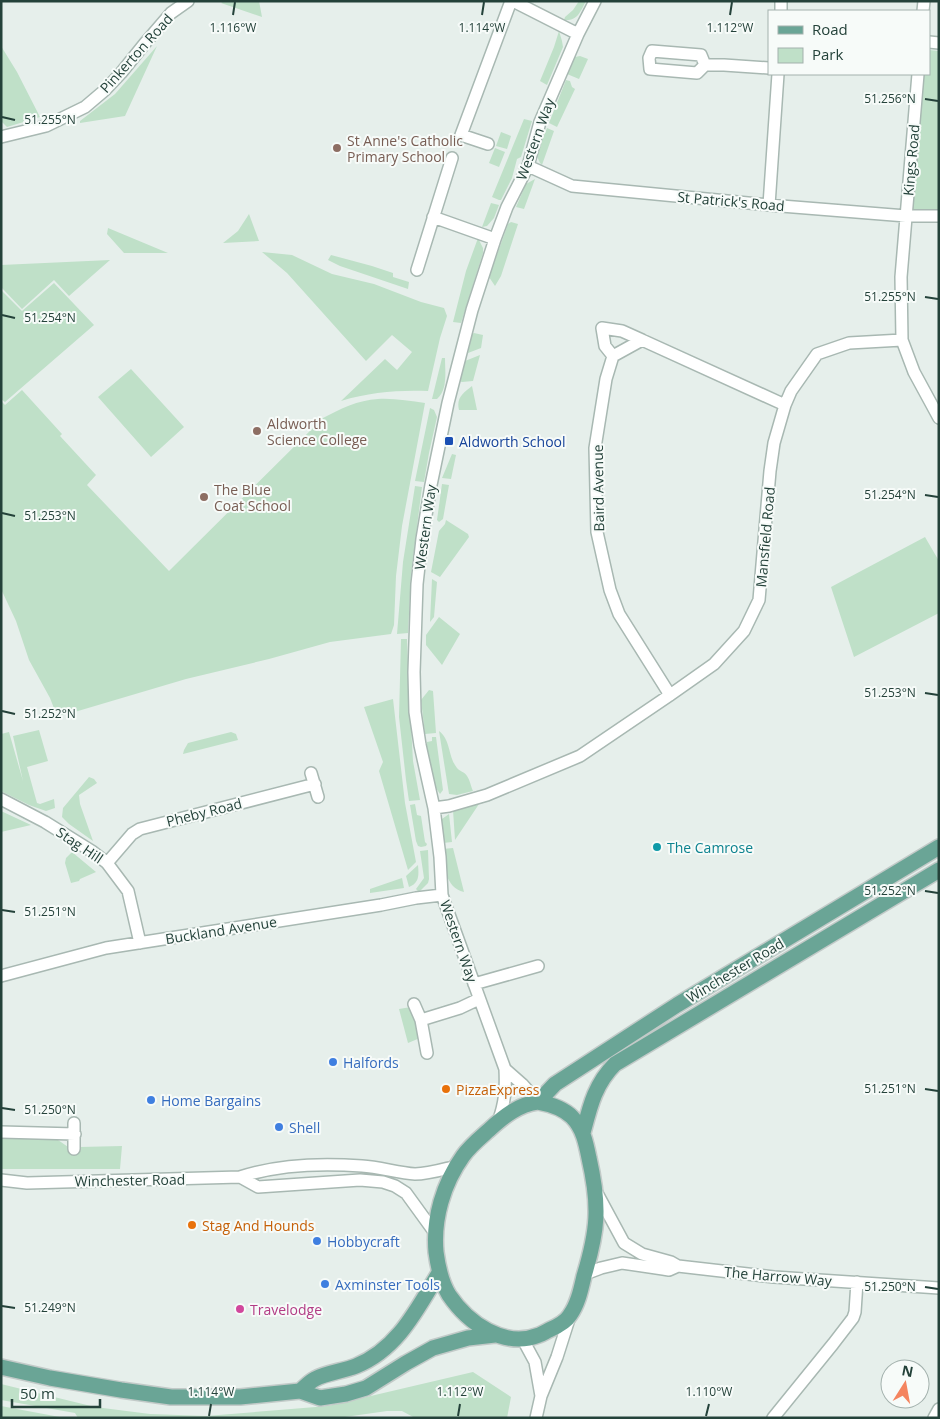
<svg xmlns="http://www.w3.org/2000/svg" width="940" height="1419" font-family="'Open Sans',sans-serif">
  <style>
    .green { fill: #bfe0c8 }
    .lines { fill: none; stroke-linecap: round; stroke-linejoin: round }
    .minor-casing { stroke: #a8b8b2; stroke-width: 14 }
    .major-casing { stroke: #c2cac8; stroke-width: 18 }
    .minor { stroke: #fff; stroke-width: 11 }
    .major { stroke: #6aa596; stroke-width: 15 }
    .ticks { fill: none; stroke: #24423a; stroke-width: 2 }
    .education-dot { fill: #8d6e63; stroke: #f7fbf9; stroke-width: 2 }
    .transit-dot { fill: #1a4fb4; stroke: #f7fbf9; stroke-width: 2 }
    .culture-dot { fill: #0f9aa8; stroke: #f7fbf9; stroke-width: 2 }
    .shop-dot { fill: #3f7fe0; stroke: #f7fbf9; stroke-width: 2 }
    .food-dot { fill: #e8710a; stroke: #f7fbf9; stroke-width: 2 }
    .hotel-dot { fill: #d1479c; stroke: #f7fbf9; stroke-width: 2 }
    .labels { text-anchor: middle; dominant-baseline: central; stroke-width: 4; stroke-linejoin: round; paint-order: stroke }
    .street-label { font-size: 14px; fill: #24423a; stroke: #f7fbf9 }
    .education-label { font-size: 14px; fill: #785e54; stroke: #f7fbf9; text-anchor: start }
    .transit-label { font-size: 14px; fill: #164399; stroke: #f7fbf9; text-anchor: start }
    .culture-label { font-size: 14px; fill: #0d838f; stroke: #f7fbf9; text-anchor: start }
    .shop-label { font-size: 14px; fill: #366cbe; stroke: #f7fbf9; text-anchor: start }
    .food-label { font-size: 14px; fill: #c56008; stroke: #f7fbf9; text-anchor: start }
    .hotel-label { font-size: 14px; fill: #b23c85; stroke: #f7fbf9; text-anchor: start }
    .ticks-label { font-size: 12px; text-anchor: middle; fill: #24423a; stroke: #f7fbf9; stroke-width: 4; stroke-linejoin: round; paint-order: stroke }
  </style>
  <rect width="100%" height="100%" fill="#e6efeb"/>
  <path class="green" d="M224 1H259L262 17 221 3Z
    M579 1H586C580 12 578 21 564 20L565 17 573 10Z
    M559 31 562 41 563 47 547 85 540 81 554 47Z
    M1 46 17 72 40 117 7 127 1 121Z
    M157 46 125 116 80 123V121L115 94Z
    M929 50 939 51V211L911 212 924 74H929Z
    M580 56 588 59 579 79 567 74 575 57Z
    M566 80 570 81 572 87 575 89 557 127 549 123Z
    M524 119 532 121 521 157 517 159 512 178 501 200H499L492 197Z
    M547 128 554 131 542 165 540 163 536 154Z
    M501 132 511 136 507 149 496 146Z
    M495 148 505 152 499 167 489 163Z
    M535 179 524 209 516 207 526 184Z
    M491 203 499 205 494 218 487 226 482 227Z
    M249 214 259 241 223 243 238 231Z
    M511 222 518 224 501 276 495 286 489 277 508 224Z
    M108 228 168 253H124L107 234Z
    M478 238 483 248V253L461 323 453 322 466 271Z
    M262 252 292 255 332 274 374 284 421 302 444 308 447 316 440 338 428 391C398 390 370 392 341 401L385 359 397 370 412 352 392 335 366 361 287 273Z
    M331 255 372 266 393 273V277L409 282 408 289 340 266 328 260Z
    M110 260 69 296 54 280 22 309 1 287V265Z
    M54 283 94 325 5 402 1 399V290L22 311Z
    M474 333 483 335 481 348 468 353 472 334Z
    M480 355 473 381 462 382 459 381 465 361Z
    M442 358H445C445 371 448 390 437 399H432Z
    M131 369 184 427 151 457 98 397Z
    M472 386 477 410H459C456 398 463 393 472 386Z
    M22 390 62 434 60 436 96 475 87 485 169 571 323 418C340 409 358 400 378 399 393 398 410 401 425 403L402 526 396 576 394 625 391 634 330 642 269 659 186 679 78 711 57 716 50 698 29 660 16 621 1 589V401L5 405Z
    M430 408 434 410 437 417 429 453 424 482 415 481Z
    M452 454 456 455 451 479 442 478Z
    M442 484 449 485 443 519 439 522 437 520Z
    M415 486 422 487 411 574 408 633 397 634 403 562Z
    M446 520 468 534 469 537 440 577 431 572 439 531 445 524Z
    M925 537 939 561V613L854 657 831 587Z
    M432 579 437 582 434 617 430 622Z
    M439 617 460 634 442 665 426 645V635Z
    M401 639H407L409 691 413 761 420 800 409 801 406 780 399 717Z
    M429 690 433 691 436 733 425 734 421 700Z
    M393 699 405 803 416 862 408 870 379 771 383 762 364 707Z
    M39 730 48 761 27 767 37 803 40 804 54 799 55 808 46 811 29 805 1 791V734L9 732 23 781 13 736Z
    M439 731C451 740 448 757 457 768 459 771 465 772 467 776 470 780 471 787 473 791L457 795 449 794Z
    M231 732 236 734 238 740 183 754 184 750 188 743Z
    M432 737H436L443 790 440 794 436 788 427 747V742L432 741Z
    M89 777 94 779 97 783 79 795 80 804 93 841 69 824 62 817 63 808Z
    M415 804 417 815 421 816 425 842 427 844 426 846 421 847 418 846 416 841 410 805Z
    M479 804 455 840 453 810Z
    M1 811 31 825 1 832Z
    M449 814 452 842 443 843 440 829 442 819Z
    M453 848 464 892C445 888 444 864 442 849Z
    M428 850 429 879 428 883 419 892 416 889 424 878 420 851Z
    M72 852 96 872 80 879 79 881 71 883 65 863 66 858Z
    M418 865C419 876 419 883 409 887L406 876Z
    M402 878 404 888 370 893V889Z
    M411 1007 420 1038 408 1043 399 1009Z
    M1 1134 58 1140 71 1149 79 1151 80 1147 122 1146 120 1169H1Z
    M473 1372 511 1397 507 1418H415L402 1411H387L338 1418H78L75 1413 1 1400V1384L95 1407 150 1414 206 1416 328 1406Z
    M1 1406 65 1418H1Z"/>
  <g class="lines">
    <defs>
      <path id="minor" d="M513 1 578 34
        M781 11V1
        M923 11 924 1
        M929 42 939 43
        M705 65 701 55 652 51 649 58 650 69 697 73 705 65H724L769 68
        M918 74 901 277 902 340 914 372 939 418
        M1 137 46 126 85 107 105 90 121 73 146 42 171 13 188 1
        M488 144 461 135 511 1
        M528 166 572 186 769 205 906 216H939
        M769 205 778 74
        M433 217 495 239
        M417 270 452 158
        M613 356 605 346 602 328 622 331 642 340
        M670 695 619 614 610 590 597 532 595 448 606 379 613 356 642 340 785 405
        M311 773 318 797
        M1 799 45 822 93 852 107 863 128 891 140 943
        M434 808 449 806 487 795 580 756 670 695 714 664 744 631 759 600 770 471 774 443 785 405 791 391 817 354 849 343 902 340
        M107 863 132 834 140 829 315 784
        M1 976 106 948 381 905 416 898 442 895
        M474 984 538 966
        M414 1004 421 1020 427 1053
        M421 1020 460 1008 479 999
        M505 1069 522 1084 538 1102
        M498 1122C505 1103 506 1089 505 1069L442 895 440 857 434 808 420 745 415 712 414 672 417 584 422 539 431 485 448 403 472 310 495 239 507 207 528 166 540 122 578 34 595 1
        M74 1123V1149
        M1 1132 75 1134
        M240 1177 258 1187 360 1180 383 1182 395 1186 406 1193 435 1233
        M1 1180 27 1183 240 1177C279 1164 322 1163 362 1166 380 1167 398 1173 415 1174 429 1174 444 1169 457 1166
        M597 1193 624 1243 642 1254 671 1262 678 1266 774 1277 939 1288
        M585 1274 601 1268 622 1263 663 1269 669 1270 678 1266
        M522 1338 535 1362 541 1396
        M536 1418 541 1396 557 1357 570 1316
        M773 1418 833 1344 853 1318 855 1312 857 1282
        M934 1418 939 1409"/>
      <path id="major" d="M538 1102C549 1104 563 1108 572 1117 583 1128 586 1143 589 1158 600 1206 598 1230 584 1276 581 1289 578 1304 570 1315 566 1322 556 1327 549 1330 545 1332 542 1334 539 1335 504 1349 468 1323 449 1295 441 1282 438 1267 436 1252 433 1219 443 1184 463 1156 470 1146 480 1138 489 1130 503 1117 519 1104 538 1102Z
        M538 1102 555 1084 677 1005 939 847
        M583 1133C590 1106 595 1084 615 1064L939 870
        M1 1367 50 1378 121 1390 171 1397H240L300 1391 320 1398 346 1394 366 1388 406 1363 433 1348 468 1338 495 1335
        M300 1391C305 1387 309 1382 315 1379 325 1373 344 1371 356 1366 398 1349 417 1309 439 1273"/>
    </defs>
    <use href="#minor" class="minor-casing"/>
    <use href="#major" class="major-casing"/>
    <use href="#minor" class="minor"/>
    <use href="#major" class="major"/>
  </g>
  <path class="ticks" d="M233 15 235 2M482 15 484 2M730 15 732 2M925 99 938 101M2 117 15 120M925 297 938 299M2 315 15 318M925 495 938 497M2 513 15 516M925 693 938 695M2 711 15 714M925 891 938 893M2 910 15 912M925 1089 938 1091M2 1108 15 1110M925 1287 938 1289M2 1306 15 1308M209 1416 211 1404M458 1416 460 1404M706 1416 709 1404"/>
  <g class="education-dot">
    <circle cx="337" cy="148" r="5"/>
    <circle cx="257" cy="431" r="5"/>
    <circle cx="204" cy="497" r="5"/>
  </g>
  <rect class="transit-dot" x="444" y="436" width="10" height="10" rx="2.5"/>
  <circle class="culture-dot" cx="657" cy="847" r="5"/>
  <g class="shop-dot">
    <circle cx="333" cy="1062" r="5"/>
    <circle cx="151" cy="1100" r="5"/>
    <circle cx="279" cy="1127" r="5"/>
    <circle cx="317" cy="1241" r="5"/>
    <circle cx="325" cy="1284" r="5"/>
  </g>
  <g class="food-dot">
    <circle cx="446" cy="1089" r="5"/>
    <circle cx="192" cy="1225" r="5"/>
  </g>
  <circle class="hotel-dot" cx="240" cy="1309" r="5"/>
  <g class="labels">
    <g class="street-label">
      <text transform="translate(136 53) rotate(-48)">Pinkerton Road</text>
      <text transform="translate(535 139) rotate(-70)">Western Way</text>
      <text transform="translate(911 160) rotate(-85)">Kings Road</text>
      <text transform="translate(731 201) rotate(5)">St Patrick's Road</text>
      <text transform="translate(598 488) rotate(-91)">Baird Avenue</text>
      <text transform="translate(425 527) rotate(-82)">Western Way</text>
      <text transform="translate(765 537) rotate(-85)">Mansfield Road</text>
      <text transform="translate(204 812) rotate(-14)">Pheby Road</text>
      <text transform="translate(80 845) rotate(34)">Stag Hill</text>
      <text transform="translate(221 930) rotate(-9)">Buckland Avenue</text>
      <text transform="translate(459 941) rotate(71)">Western Way</text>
      <text transform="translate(735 970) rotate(-31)">Winchester Road</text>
      <text transform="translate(130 1180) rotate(-1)">Winchester Road</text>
      <text transform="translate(778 1276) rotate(5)">The Harrow Way</text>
    </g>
    <g class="education-label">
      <text x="347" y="140">St Anne's Catholic<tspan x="347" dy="16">Primary School</tspan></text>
      <text x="267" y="423">Aldworth<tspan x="267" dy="16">Science College</tspan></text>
      <text x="214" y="489">The Blue<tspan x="214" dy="16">Coat School</tspan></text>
    </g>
    <g class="transit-label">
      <text x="459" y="441">Aldworth School</text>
    </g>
    <g class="culture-label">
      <text x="667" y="847">The Camrose</text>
    </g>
    <g class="shop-label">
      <text x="343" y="1062">Halfords</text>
      <text x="161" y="1100">Home Bargains</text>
      <text x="289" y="1127">Shell</text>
      <text x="327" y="1241">Hobbycraft</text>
      <text x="335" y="1284">Axminster Tools</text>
    </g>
    <g class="food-label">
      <text x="456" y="1089">PizzaExpress</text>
      <text x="202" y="1225">Stag And Hounds</text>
    </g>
    <g class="hotel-label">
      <text x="250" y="1309">Travelodge</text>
    </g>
  </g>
  <g class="ticks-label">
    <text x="233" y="32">1.116°W</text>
    <text x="482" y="32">1.114°W</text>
    <text x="730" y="32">1.112°W</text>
    <text x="890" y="103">51.256°N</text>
    <text x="50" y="124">51.255°N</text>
    <text x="890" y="301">51.255°N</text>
    <text x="50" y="322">51.254°N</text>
    <text x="890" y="499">51.254°N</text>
    <text x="50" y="520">51.253°N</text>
    <text x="890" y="697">51.253°N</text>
    <text x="50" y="718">51.252°N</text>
    <text x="890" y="895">51.252°N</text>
    <text x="50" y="916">51.251°N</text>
    <text x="890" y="1093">51.251°N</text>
    <text x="50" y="1114">51.250°N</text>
    <text x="890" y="1291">51.250°N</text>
    <text x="50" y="1312">51.249°N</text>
    <text x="211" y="1396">1.114°W</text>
    <text x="460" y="1396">1.112°W</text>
    <text x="709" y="1396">1.110°W</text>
  </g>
  <rect width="940" height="1419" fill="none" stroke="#24423a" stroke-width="5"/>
  <rect x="768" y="10" width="162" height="65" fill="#f7fbf9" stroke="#a3b1ad"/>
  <rect x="778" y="26" width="25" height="8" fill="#6aa596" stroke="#a3b1ad"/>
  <text x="812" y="35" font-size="15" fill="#24423a">Road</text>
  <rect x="778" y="48" width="25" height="15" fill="#bfe0c8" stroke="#a3b1ad"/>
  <text x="812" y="60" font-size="15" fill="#24423a">Park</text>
  <g transform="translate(905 1384) rotate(11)"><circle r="24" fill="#f7fbf9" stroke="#a3b1ad"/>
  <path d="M0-4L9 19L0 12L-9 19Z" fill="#f4845f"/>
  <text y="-8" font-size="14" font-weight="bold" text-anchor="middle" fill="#24423a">N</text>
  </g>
  <path d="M12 1399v8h88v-8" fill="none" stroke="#24423a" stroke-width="2.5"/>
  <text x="20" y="1399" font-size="15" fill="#24423a" stroke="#f7fbf9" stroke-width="4" paint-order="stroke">50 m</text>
</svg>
